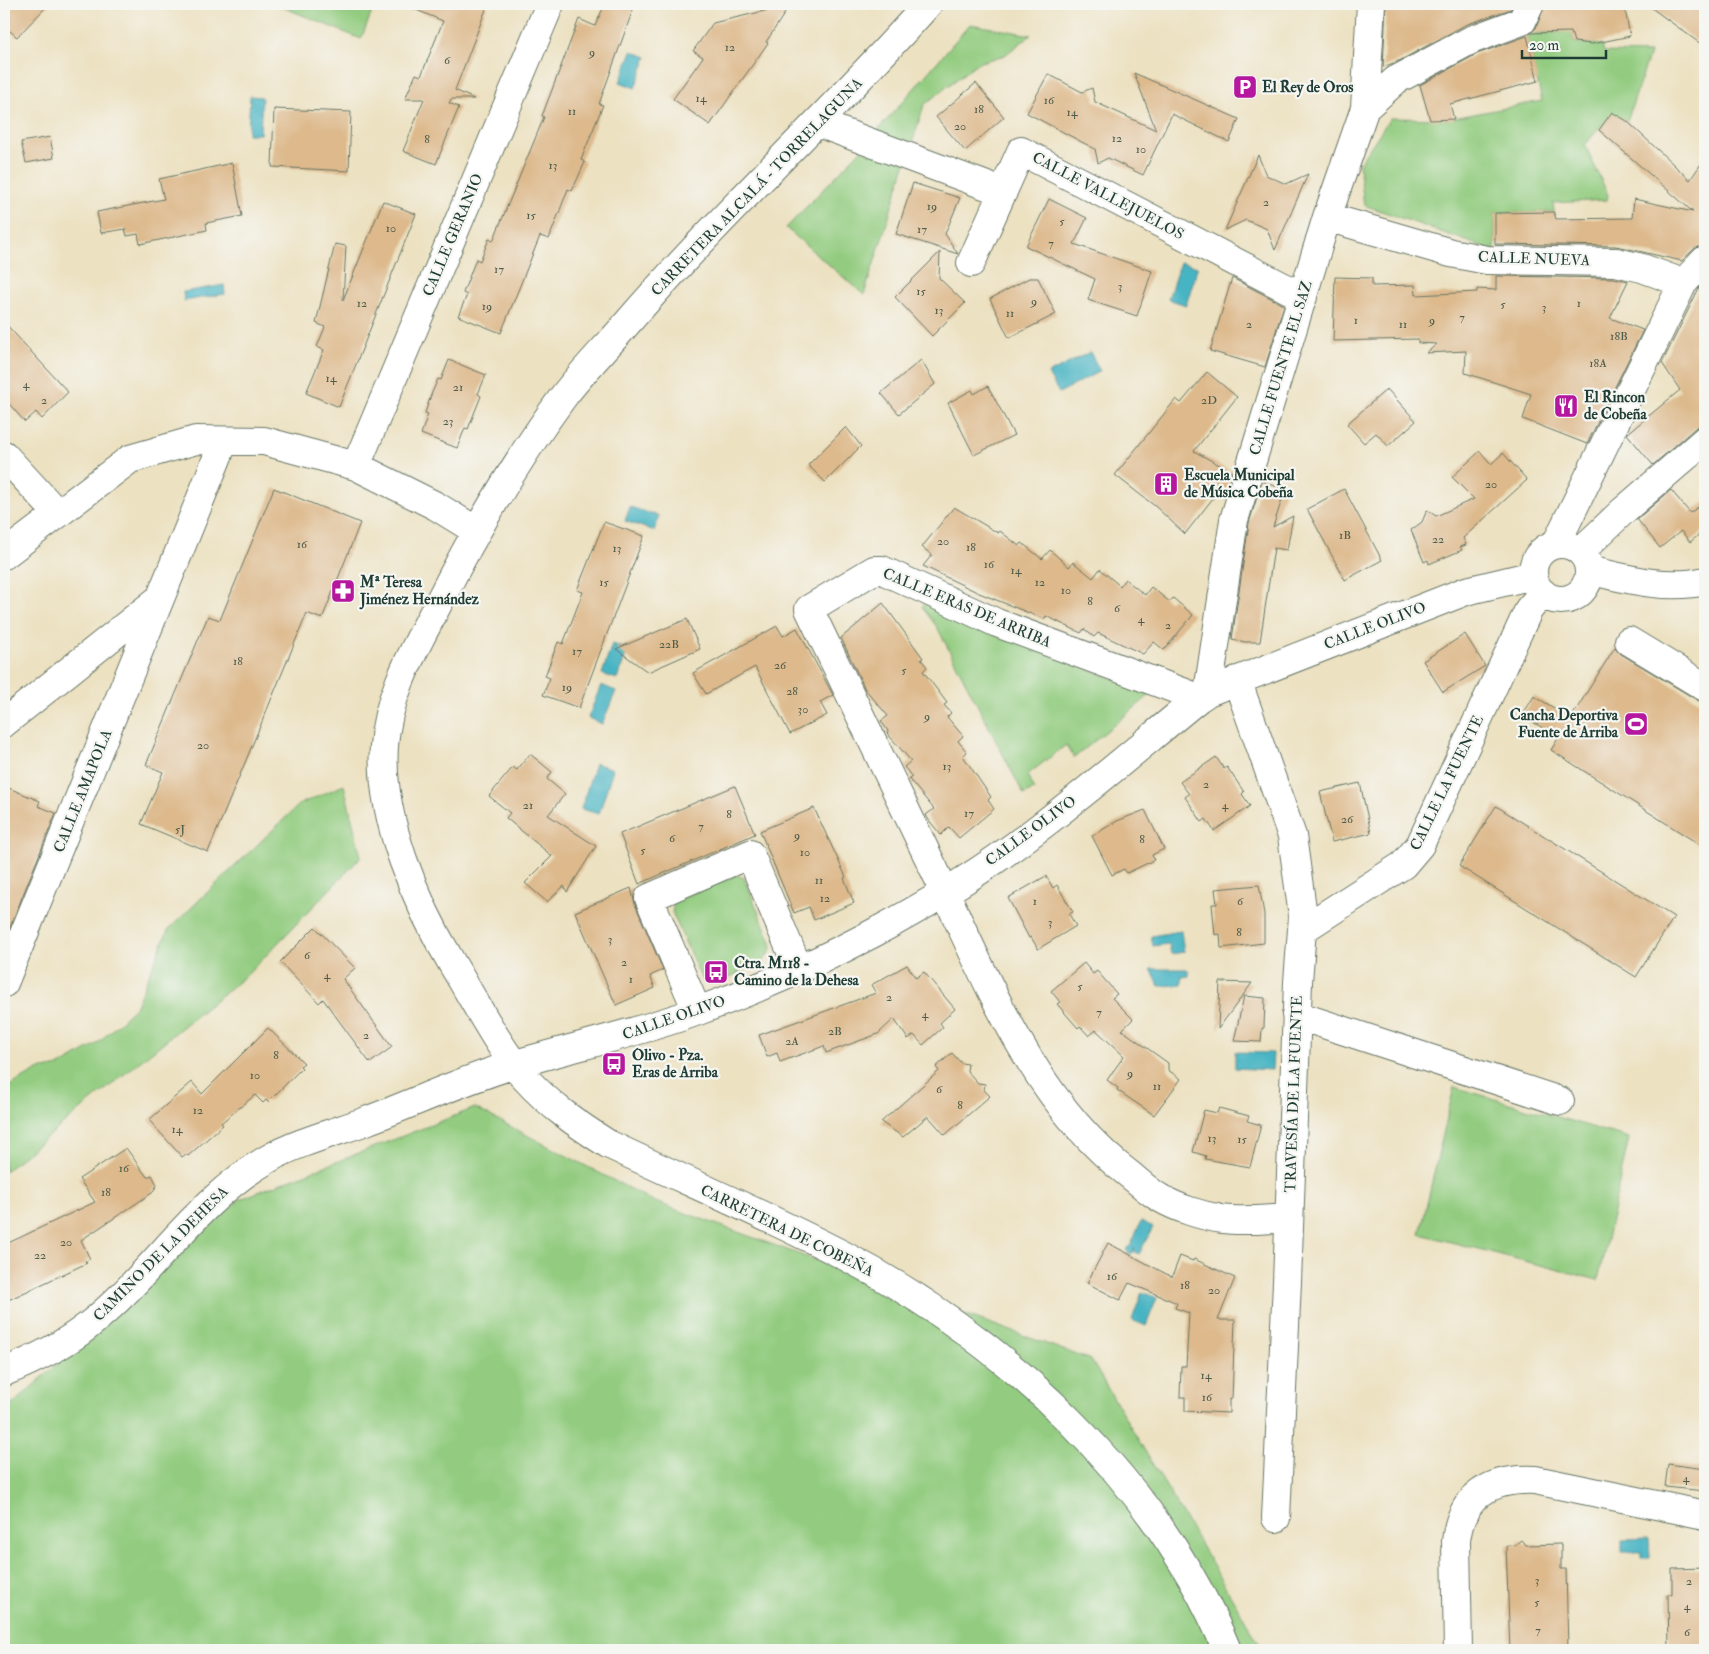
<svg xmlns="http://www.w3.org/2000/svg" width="1709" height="1654" font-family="'IM FELL Double Pica',serif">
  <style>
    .green { fill: #93cc80; stroke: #59845a }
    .water { fill: #46b4c3; stroke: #32787c }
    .building { fill: #ddb98c }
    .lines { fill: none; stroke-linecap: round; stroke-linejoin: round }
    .minor-casing { stroke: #677665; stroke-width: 30 }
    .minor { stroke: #fff; stroke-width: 28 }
    .labels { text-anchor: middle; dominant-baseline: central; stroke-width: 4.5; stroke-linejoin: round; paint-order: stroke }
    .number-label { font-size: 12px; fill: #4e5c4a }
    .poi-label { font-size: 15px; font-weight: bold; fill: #1f3d34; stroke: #f6f6f2; text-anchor: start }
    .street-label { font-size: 15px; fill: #1f3d34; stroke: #f6f6f2 }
  </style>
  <rect width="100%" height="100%" fill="#f6f6f2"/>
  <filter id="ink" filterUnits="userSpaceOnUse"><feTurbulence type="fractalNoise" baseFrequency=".02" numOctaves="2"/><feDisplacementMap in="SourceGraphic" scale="10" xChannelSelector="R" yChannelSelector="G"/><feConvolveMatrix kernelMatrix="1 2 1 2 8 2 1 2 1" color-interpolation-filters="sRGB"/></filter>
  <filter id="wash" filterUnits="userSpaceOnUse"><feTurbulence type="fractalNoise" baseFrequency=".0096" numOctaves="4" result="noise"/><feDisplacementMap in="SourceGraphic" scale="20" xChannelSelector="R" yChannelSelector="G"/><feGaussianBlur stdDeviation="1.12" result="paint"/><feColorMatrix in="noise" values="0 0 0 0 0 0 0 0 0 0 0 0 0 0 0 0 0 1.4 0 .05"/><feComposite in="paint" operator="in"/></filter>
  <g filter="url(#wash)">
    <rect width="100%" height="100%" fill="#ece1c1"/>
    <path class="green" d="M275 4H375L361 39Z
      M1568 21 1574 42 1602 45 1604 52 1650 53 1627 121 1612 113 1585 145 1608 195 1607 200 1553 203 1554 212 1495 213V251L1364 205 1359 164 1390 118 1448 119 1542 101 1527 36 1540 33 1564 32Z
      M970 24 1031 35 1005 55 977 63 924 105 864 295 786 228 859 152Z
      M924 604 1150 693V695L1074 758 1066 745 1027 775 1034 789 1024 795 937 627 922 607Z
      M344 785 361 857 249 973 4 1172V1089L38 1070 60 1066 97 1044 135 1008 168 930 300 804Z
      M736 875 744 878 771 942 772 948 764 960 720 982H708L701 978 672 912 675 901Z
      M1454 1087 1629 1138 1598 1280 1420 1234Z
      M475 1108 655 1202 1091 1360 1263 1650H4V1412L240 1199Z"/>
    <path class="water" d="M632 51 647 57 635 88 620 82Z
      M250 96 262 97 260 134H248Z
      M1180 262 1198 267 1186 305 1168 299Z
      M224 285 225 294 184 301 183 292Z
      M1090 352 1100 371 1059 393 1048 374Z
      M630 507 659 516 654 531 625 521Z
      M612 644 628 649 617 679 602 674Z
      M601 685 616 691 602 724 588 718Z
      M595 763 613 769 599 814 581 809Z
      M1181 931 1184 952 1171 954 1169 944 1153 946 1151 936Z
      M1187 969 1189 971V976L1182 977V985L1159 986 1151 969Z
      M1235 1052 1273 1053 1272 1070 1235 1068Z
      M1141 1221 1153 1227 1139 1254 1135 1252 1134 1247 1133 1253 1129 1254 1126 1249 1131 1245Z
      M1142 1292 1157 1298 1146 1326 1132 1320Z
      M1649 1539 1650 1558H1641V1552H1622V1540Z"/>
    <g id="blocks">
      <path class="building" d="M4 4H49L17 37 4 26Z
        M402 4H488L455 90 474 99H451L449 103 459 107 436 164 403 151 424 99H405L416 74 421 76 443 21Z
        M605 4H635L599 104 603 105 581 160 585 162 572 191 568 189 549 239 540 236 501 333 458 316 467 295 463 293 476 259 480 261 489 239 493 241 544 117 542 116 579 19 595 26Z
        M1386 4H1513L1511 9 1465 25 1401 60 1383 67Z
        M1545 4H1624L1630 36 1592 44 1574 42 1571 32 1530 33 1536 28Z
        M1646 4H1705V47Z
        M790 5 766 42 768 43 710 125 673 99 703 57 693 51 713 23Z
        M1527 36 1538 81 1450 104 1454 119 1430 120 1420 85 1477 54Z
        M1134 73 1239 119 1229 142 1172 114 1143 175 1108 158 1098 163 1095 149 1027 113 1048 74 1082 92 1092 88 1095 102 1156 130Z
        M976 83 1004 117 965 151 936 117Z
        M274 109 351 112 349 171 272 167Z
        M1612 112 1627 121 1690 180 1705 158V245L1694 249 1682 261 1616 246 1495 244V213L1554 212 1556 219 1632 218 1634 199 1693 212 1599 130Z
        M50 137 54 158 26 163 21 142Z
        M1258 155 1266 175 1286 184 1308 174 1275 250 1267 229 1246 220 1225 230Z
        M232 163 242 216 206 223 207 230 140 244 138 234 127 236 125 229 101 233 97 212 164 199 159 179Z
        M913 183 960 198 945 234 958 254 896 234Z
        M1049 199 1087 218 1074 244 1152 271 1137 316 1088 300 1095 279 1026 246Z
        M383 201 416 214 339 407 306 393 324 350 317 347 325 327 316 323 335 244 346 246 343 300Z
        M940 252 939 278 965 303 932 336 895 297Z
        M1496 276 1614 278 1628 281 1610 318 1643 330 1587 444 1523 419 1531 394 1465 373 1466 351 1426 353 1437 344 1418 343V339L1333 341 1335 277 1372 278V286L1415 285 1416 295 1477 292V289L1496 290Z
        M1029 278H1038L1056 314 1009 338 990 299Z
        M1232 278 1284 305 1265 367 1210 351Z
        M1705 282V423L1695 428 1653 465 1627 434 1680 390 1662 363 1699 288Z
        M4 322 68 392 42 419 36 412 25 422 4 398Z
        M449 360 486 375 478 394 481 396 468 429 465 428 457 448 421 434 428 414 425 413 431 395 438 379 441 380Z
        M921 360 935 384 899 414 881 393Z
        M1207 372 1237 397 1194 451 1232 472 1224 498 1217 493 1185 534 1156 507 1115 475 1176 399 1181 403Z
        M988 386 1014 435 974 455 948 403 972 390 974 394Z
        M1387 389 1416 421 1388 446 1376 433 1364 443 1347 424Z
        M846 427 861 446 825 482 808 465Z
        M1480 451 1491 464 1503 453 1527 480 1463 538 1466 545 1460 547 1462 550 1429 564 1428 560 1424 562 1411 530 1422 522 1427 510 1436 516 1474 499 1452 477Z
        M1262 481 1285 490 1273 527 1293 516 1287 550 1274 548 1260 642H1245L1232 639 1249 523Z
        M274 488 360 523 322 619 307 613 208 852 141 824 163 772 146 765 208 616 220 620Z
        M1344 489 1382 560 1345 580 1307 509Z
        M1671 490 1690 513 1705 502V530L1690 542 1681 531 1660 548 1637 519Z
        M954 507 998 533 1000 531 1019 546 1022 543 1042 559 1050 550 1069 567 1073 562 1093 578 1100 569 1120 586 1125 579 1145 595 1151 587 1170 602 1173 598 1193 615 1164 650 1154 642 1143 654 1098 633 1094 637 1084 629 1081 633 1046 616 1044 619 979 593 923 566 932 555 922 547Z
        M604 522 644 536 579 708 543 695 550 678 545 676 558 642 563 644 583 592 577 590Z
        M883 603 923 658 921 659 927 667 923 671 947 703 944 705 951 713 947 717 963 736 958 741 967 752 963 756 991 797 988 800 994 809 959 838 949 827 941 835 928 819 926 815 934 809 909 779 912 777 904 767 911 761 887 733 888 731 881 721 888 716 865 689 841 638Z
        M687 619 700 649 648 672 616 649Z
        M777 626 783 636 797 628 833 695 820 702 827 715 790 734 755 667 706 694 693 673Z
        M1465 634 1485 666 1443 692 1423 661Z
        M1615 647 1621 654 1697 700 1705 703V848L1551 750 1559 737 1522 716 1534 696 1571 718Z
        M530 754 552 772 547 779 565 794 548 815 596 846 567 892 564 886 547 902 525 883 552 856 506 818 510 813 489 796 513 767 517 770Z
        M1216 757 1224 769 1227 767 1244 792 1242 794 1250 806 1214 831 1206 819 1202 822 1185 797 1189 794 1180 782Z
        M1360 783 1371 833 1332 842 1320 792Z
        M4 786 40 801 38 806 56 813 4 942Z
        M735 786 755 834 639 884 620 834Z
        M1496 806 1674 917 1636 977 1459 866Z
        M814 808 846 877 844 878 854 903 814 920 809 907 794 913 760 831Z
        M1145 810 1164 849 1152 855 1154 860 1127 873 1124 869 1112 875 1092 836 1117 821Z
        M1046 876 1053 888 1057 885 1073 912 1069 914 1076 926 1038 949 1031 937 1029 938 1008 898Z
        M1259 885 1264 914V943L1221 948 1220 934 1215 935 1212 904H1217L1215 889Z
        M631 888 635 904 663 970 650 976 655 988 616 1005 575 912Z
        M315 927 355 968 343 979 392 1047 370 1063 323 999 319 1003 280 962Z
        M1084 963 1093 974 1097 971 1117 994 1112 998 1133 1019 1122 1030 1168 1063V1070L1181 1079 1154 1115 1117 1090 1118 1088 1107 1080 1124 1056 1096 1030 1089 1036 1080 1026 1078 1028 1057 1004 1060 1002 1051 991Z
        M907 965 916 978 924 972 955 1009 940 1023 943 1027 923 1045 914 1035 908 1039 894 1019 878 1034 826 1053 824 1046 780 1062 777 1053 767 1057 759 1035 876 993 871 985Z
        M1220 982 1252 983 1218 1029Z
        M1244 996 1265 998 1264 1028H1262L1261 1042 1234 1041Z
        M268 1028 304 1063 300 1066 302 1068 268 1102 266 1100 263 1103 255 1095 221 1123 223 1125 188 1156 186 1154 182 1157 149 1120 192 1082 202 1094Z
        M952 1053 961 1063 968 1064 967 1071 978 1083 985 1084 984 1090 990 1096 945 1135 928 1116 903 1137 881 1122 939 1071 936 1067Z
        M1219 1108 1249 1116 1247 1121 1261 1125 1250 1167 1205 1159 1206 1156 1193 1152 1204 1110 1217 1113Z
        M126 1148 147 1177 152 1175 157 1185 152 1193 81 1240 90 1259 85 1261 87 1263 4 1302V1245L95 1202 79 1179Z
        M1108 1243 1172 1277 1180 1256 1193 1261 1194 1259 1235 1278 1218 1320H1235L1232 1399H1229V1413L1185 1411V1397H1180L1181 1366H1186L1189 1313 1175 1308 1177 1303 1129 1283 1120 1300 1087 1283Z
        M1668 1464 1705 1469V1491L1665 1487Z
        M1521 1540 1526 1545 1561 1544V1569H1566L1568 1650H1510L1506 1546 1515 1545Z
        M1705 1568V1650H1669L1668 1594H1672V1569Z"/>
    </g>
  </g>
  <g filter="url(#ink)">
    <use href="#blocks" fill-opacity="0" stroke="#677665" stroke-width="1"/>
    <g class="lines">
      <defs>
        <path id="minor" d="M928 4C830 115 720 215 623 328 603 351 581 373 563 397 516 461 475 531 439 602 416 647 387 694 384 746 379 818 417 905 453 965 474 1000 499 1048 525 1078 549 1105 578 1125 608 1144 686 1181 766 1215 843 1255 1004 1339 1157 1480 1227 1650
          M1365 108 1396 80 1471 40 1522 21 1530 4
          M818 123 1003 192
          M1327 217 1451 253 1487 260 1616 262 1642 268 1683 283
          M971 263 1021 151 1303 297
          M4 455 57 513
          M356 466 550 4
          M1533 572a28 28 0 1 1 56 0a28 28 0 1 1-56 0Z
          M1556 544 1683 283 1705 260
          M1581 551 1623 511 1705 440
          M4 555 130 459 196 440 264 441 356 466 436 506 475 530
          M1589 570C1626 579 1668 590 1705 581
          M1629 641 1705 687
          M1237 680 1292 836 1303 916 1298 982 1287 1282 1276 1518
          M1208 692 1234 520 1327 217 1365 108 1371 4
          M1199 698 997 623 882 570H874L809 609C851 695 892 781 933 867 986 976 1031 1100 1130 1175 1140 1183 1149 1192 1160 1198 1177 1208 1202 1216 1222 1219 1243 1222 1268 1219 1289 1218
          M4 723 159 599
          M1302 930 1403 865 1420 845 1529 609 1543 593
          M4 983 224 441
          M697 1011 649 898 750 854 799 970
          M1296 1015 1560 1101
          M4 1372C34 1360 64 1345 89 1325 153 1274 196 1200 268 1159 295 1143 336 1132 366 1121 416 1102 465 1079 516 1064 577 1046 638 1033 698 1011 813 969 939 905 1036 830 1092 788 1145 742 1199 698L1208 692 1466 591 1533 575
          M1458 1650 1456 1541C1461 1495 1491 1478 1535 1480L1705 1515"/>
      </defs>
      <use href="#minor" class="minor-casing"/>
      <use href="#minor" class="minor"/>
    </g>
  </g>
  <defs>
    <symbol id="parking-square" viewBox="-11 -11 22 22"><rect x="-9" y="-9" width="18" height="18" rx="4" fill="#b5179e" stroke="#f6f6f2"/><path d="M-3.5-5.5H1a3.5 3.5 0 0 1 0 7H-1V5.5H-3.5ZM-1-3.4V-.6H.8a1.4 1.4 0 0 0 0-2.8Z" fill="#fff"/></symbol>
    <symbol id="restaurant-square" viewBox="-11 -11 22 22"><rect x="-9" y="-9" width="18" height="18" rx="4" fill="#b5179e" stroke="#f6f6f2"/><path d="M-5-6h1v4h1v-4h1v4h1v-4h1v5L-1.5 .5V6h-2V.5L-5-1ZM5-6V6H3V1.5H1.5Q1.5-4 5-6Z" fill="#fff"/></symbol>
    <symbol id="building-square" viewBox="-11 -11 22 22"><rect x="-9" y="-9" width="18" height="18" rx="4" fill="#b5179e" stroke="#f6f6f2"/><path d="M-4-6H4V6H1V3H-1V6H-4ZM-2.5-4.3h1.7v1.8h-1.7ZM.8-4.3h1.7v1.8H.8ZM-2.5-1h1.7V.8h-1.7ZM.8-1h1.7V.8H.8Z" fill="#fff"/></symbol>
    <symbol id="pharmacy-square" viewBox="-11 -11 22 22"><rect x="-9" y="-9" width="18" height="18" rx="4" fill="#b5179e" stroke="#f6f6f2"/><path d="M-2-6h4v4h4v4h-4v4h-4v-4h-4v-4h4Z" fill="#fff"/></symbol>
    <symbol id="stadium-square" viewBox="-11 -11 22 22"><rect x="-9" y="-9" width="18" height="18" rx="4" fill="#b5179e" stroke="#f6f6f2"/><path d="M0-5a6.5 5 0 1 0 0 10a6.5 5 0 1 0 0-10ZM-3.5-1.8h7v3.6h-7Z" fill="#fff"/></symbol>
    <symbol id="bus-square" viewBox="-11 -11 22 22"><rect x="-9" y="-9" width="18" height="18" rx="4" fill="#b5179e" stroke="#f6f6f2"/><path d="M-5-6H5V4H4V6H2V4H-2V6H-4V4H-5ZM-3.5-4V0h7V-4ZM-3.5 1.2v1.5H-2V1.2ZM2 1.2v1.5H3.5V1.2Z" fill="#fff"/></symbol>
  </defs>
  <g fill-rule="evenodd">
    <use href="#parking-square" x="1231" y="73" width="28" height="28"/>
    <use href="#restaurant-square" x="1552" y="392" width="28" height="28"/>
    <use href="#building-square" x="1152" y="470" width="28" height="28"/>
    <use href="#pharmacy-square" x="329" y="577" width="28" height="28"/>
    <use href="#stadium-square" x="1622" y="710" width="28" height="28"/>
    <use href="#bus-square" x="702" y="958" width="28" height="28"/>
    <use href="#bus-square" x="600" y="1050" width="28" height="28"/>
  </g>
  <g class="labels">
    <g class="number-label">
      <text x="730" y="47">12</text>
      <text x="592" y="52">9</text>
      <text x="447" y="60">6</text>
      <text x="701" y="98">14</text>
      <text x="1049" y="100">16</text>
      <text x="979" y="109">18</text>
      <text x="572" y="111">11</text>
      <text x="1072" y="112">14</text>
      <text x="960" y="126">20</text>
      <text x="1117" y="138">12</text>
      <text x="427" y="139">8</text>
      <text x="1141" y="149">10</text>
      <text x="553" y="165">13</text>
      <text x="1266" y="202">2</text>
      <text x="932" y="206">19</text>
      <text x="531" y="215">15</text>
      <text x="1062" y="221">5</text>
      <text x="391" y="228">10</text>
      <text x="922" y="229">17</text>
      <text x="1051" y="243">7</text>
      <text x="499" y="269">17</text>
      <text x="1120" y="286">3</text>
      <text x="921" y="291">15</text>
      <text x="1034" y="301">9</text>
      <text x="362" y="303">12</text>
      <text x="1579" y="303">1</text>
      <text x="1503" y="304">5</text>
      <text x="487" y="306">19</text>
      <text x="1544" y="307">3</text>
      <text x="939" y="310">13</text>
      <text x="1010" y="313">11</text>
      <text x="1462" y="317">7</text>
      <text x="1356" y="320">1</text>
      <text x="1432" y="320">9</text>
      <text x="1249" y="324">2</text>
      <text x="1403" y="324">11</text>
      <text x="1619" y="336">18B</text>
      <text x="1598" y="363">18A</text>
      <text x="331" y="378">14</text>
      <text x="26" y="384">4</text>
      <text x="458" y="387">21</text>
      <text x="44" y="400">2</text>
      <text x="1209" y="400">2D</text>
      <text x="448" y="421">23</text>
      <text x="1491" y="484">20</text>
      <text x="1345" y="535">1B</text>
      <text x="1438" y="539">22</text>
      <text x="943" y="541">20</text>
      <text x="302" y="544">16</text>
      <text x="971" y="547">18</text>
      <text x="617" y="548">13</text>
      <text x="989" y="564">16</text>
      <text x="1016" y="570">14</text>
      <text x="604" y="582">15</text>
      <text x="1040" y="582">12</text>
      <text x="1066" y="590">10</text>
      <text x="1090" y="601">8</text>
      <text x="1117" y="608">6</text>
      <text x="1141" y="619">4</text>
      <text x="1168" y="625">2</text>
      <text x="669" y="644">22B</text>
      <text x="577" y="651">17</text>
      <text x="238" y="661">18</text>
      <text x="780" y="665">26</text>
      <text x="904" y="670">5</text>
      <text x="567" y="687">19</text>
      <text x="792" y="691">28</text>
      <text x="803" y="709">30</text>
      <text x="927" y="716">9</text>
      <text x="203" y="745">20</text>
      <text x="947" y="766">13</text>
      <text x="1206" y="784">2</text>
      <text x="528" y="805">21</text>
      <text x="1225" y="805">4</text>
      <text x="969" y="813">17</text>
      <text x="729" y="814">8</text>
      <text x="1347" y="819">26</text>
      <text x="701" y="826">7</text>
      <text x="180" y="829">5J</text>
      <text x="797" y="835">9</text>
      <text x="672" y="838">6</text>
      <text x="1142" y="839">8</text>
      <text x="643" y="850">5</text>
      <text x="805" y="852">10</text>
      <text x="819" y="880">11</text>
      <text x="825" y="898">12</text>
      <text x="1035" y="901">1</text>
      <text x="1240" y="901">6</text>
      <text x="1050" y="922">3</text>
      <text x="1239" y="932">8</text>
      <text x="610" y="939">3</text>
      <text x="307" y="955">6</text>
      <text x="624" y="962">2</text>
      <text x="327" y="975">4</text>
      <text x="631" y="979">1</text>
      <text x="1080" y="986">5</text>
      <text x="889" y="997">2</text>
      <text x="1099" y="1012">7</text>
      <text x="925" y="1014">4</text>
      <text x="835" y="1031">2B</text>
      <text x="366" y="1035">2</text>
      <text x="792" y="1041">2A</text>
      <text x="276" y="1055">8</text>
      <text x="1130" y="1073">9</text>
      <text x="255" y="1075">10</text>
      <text x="1157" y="1086">11</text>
      <text x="939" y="1089">6</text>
      <text x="960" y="1105">8</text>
      <text x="198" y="1110">12</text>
      <text x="177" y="1129">14</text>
      <text x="1212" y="1138">13</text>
      <text x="1242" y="1139">15</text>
      <text x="124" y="1168">16</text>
      <text x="106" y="1192">18</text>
      <text x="66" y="1242">20</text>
      <text x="40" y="1255">22</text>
      <text x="1112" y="1276">16</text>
      <text x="1185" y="1285">18</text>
      <text x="1214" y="1290">20</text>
      <text x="1206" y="1375">14</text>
      <text x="1207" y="1397">16</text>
      <text x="1686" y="1478">4</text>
      <text x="1537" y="1580">3</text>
      <text x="1689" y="1581">2</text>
      <text x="1537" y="1602">5</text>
      <text x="1687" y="1606">4</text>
      <text x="1538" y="1630">7</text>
      <text x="1687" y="1632">6</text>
    </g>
    <g class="poi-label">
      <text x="1262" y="87">El Rey de Oros</text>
      <text x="1584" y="397">El Rincon<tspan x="1584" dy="17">de Cobeña</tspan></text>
      <text x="1184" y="475">Escuela Municipal<tspan x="1184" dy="17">de Música Cobeña</tspan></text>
      <text x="360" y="582">Mª Teresa<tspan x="360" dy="17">Jiménez Hernández</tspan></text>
      <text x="1618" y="715" text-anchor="end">Cancha Deportiva<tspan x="1618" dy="17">Fuente de Arriba</tspan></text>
      <text x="734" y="963">Ctra. M118 -<tspan x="734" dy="17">Camino de la Dehesa</tspan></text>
      <text x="632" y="1055">Olivo - Pza.<tspan x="632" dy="17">Eras de Arriba</tspan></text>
    </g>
    <g class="street-label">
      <text transform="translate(757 187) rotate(-46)">CARRETERA ALCALÁ - TORRELAGUNA</text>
      <text transform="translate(1108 196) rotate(28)">CALLE VALLEJUELOS</text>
      <text transform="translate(453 235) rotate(-67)">CALLE GERANIO</text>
      <text transform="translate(1534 259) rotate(2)">CALLE NUEVA</text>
      <text transform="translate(1281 368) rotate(-73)">CALLE FUENTE EL SAZ</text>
      <text transform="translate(967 608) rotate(23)">CALLE ERAS DE ARRIBA</text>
      <text transform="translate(1375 626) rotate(-21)">CALLE OLIVO</text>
      <text transform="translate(1447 783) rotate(-64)">CALLE LA FUENTE</text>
      <text transform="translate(83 791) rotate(-68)">CALLE AMAPOLA</text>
      <text transform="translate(1031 831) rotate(-36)">CALLE OLIVO</text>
      <text transform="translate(674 1018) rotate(-19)">CALLE OLIVO</text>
      <text transform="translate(1294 1094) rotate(-88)">TRAVESÍA DE LA FUENTE</text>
      <text transform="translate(787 1231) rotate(26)">CARRETERA DE COBEÑA</text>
      <text transform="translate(161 1254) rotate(-45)">CAMINO DE LA DEHESA</text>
    </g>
  </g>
  <rect width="1709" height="1654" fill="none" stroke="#f6f6f2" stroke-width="20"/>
  <path d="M1522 50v8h84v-8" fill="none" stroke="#1f3d34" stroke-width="2.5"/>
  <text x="1529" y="50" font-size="15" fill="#1f3d34" stroke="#f6f6f2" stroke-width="4" paint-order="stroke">20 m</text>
</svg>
